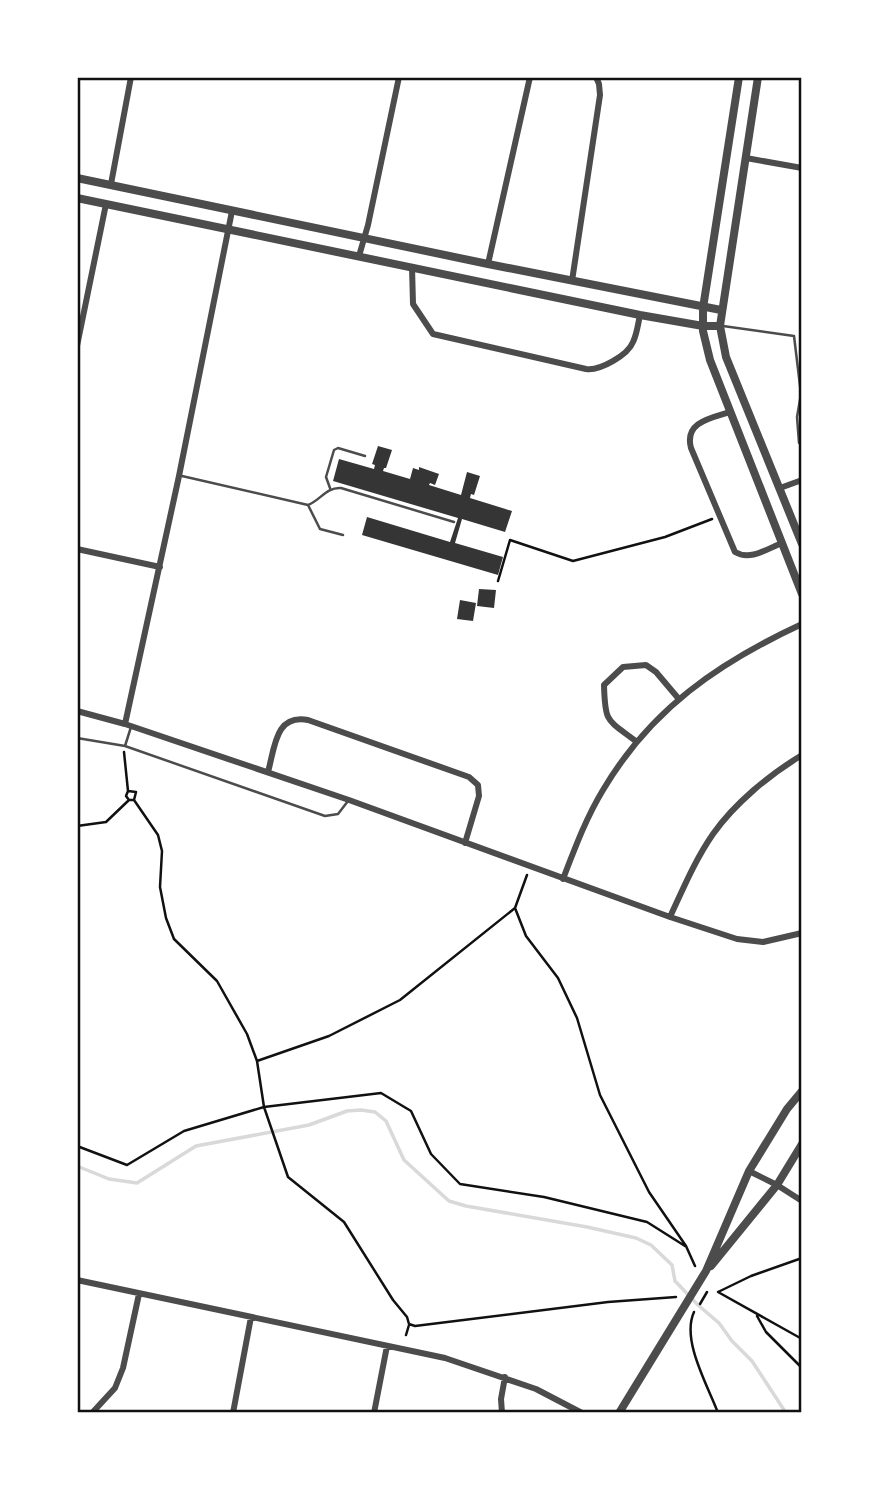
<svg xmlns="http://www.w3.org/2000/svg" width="879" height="1490" font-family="'Open Sans',sans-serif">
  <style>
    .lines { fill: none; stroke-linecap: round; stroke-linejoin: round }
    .stream { stroke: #d9d9d9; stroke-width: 3.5 }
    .building { fill: #353535 }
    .path { stroke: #111; stroke-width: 2.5 }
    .service { stroke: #4c4c4c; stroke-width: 2.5 }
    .minor { stroke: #4c4c4c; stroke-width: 6 }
    .tertiary { stroke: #4c4c4c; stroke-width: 8 }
    .neatline { fill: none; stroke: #111; stroke-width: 2.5 }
  </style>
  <rect width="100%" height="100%" fill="#fff"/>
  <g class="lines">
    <path class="stream" d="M77 1166 109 1179 137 1183 196 1146 309 1125 347 1111 361 1110 375 1112 386 1121 404 1160 449 1201 466 1206 587 1227 636 1238 651 1245 672 1265 675 1281 698 1305 719 1323 732 1341 752 1361 786 1413"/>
  </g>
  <path class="building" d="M378 446 392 450 386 468H384L383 471 410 479 413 468 419 470V467L439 474 435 485 430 483 429 485 461 495 467 472 480 476 474 495 471 494 470 498 512 511 505 532 462 519 455 543 503 557 498 575 362 535 367 517 450 542 458 518 333 481 339 459 374 469 375 465 372 464Z
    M479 589 496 590 494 608 477 606Z
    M460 600 476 603 473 621 457 619Z"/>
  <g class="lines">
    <path class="path" d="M498 581 510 540 573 561 665 537 712 519
      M124 752 128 791 126 796 129 800H134
      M128 791 136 792 134 800
      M134 800 158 835 162 851 160 887 166 918 174 939 217 981 247 1034 257 1061 264 1107 288 1177 344 1222 393 1300 407 1317 409 1324 415 1326 608 1302 676 1297
      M77 826 106 822 129 800
      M515 908 527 875
      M257 1061 329 1036 400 1000 515 908 526 936 558 978 577 1018 600 1095 649 1192 686 1246 695 1266
      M77 1146 127 1165 184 1131 264 1107 381 1093 411 1111 431 1154 460 1184 544 1197 647 1222 685 1246
      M718 1292 802 1339
      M718 1292 751 1276 802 1258
      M700 1304 707 1292
      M694 1312C681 1340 708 1386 718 1413
      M757 1316 766 1332 802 1368
      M406 1335 409 1325"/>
    <path class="service" d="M723 326 794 336 801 394 797 417 799 443
      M182 476 308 505C321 500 326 487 341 488L454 522
      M330 488 326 477 334 450 338 448 365 456
      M308 505 320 529 343 535
      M77 738 125 746 325 816 338 814 348 801
      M125 746 131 727"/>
    <path class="minor" d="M746 158 802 168
      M111 184 131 77
      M359 256 368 225 399 77
      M488 264 530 77
      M412 267 413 304 433 334 586 369C600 371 628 355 633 342 637 334 638 324 640 315
      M572 281 600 95 599 84 596 77
      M77 346 106 204
      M730 412C711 418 684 422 691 448L735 552C750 561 767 549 782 543
      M780 488 802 480
      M77 549 160 567
      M77 711 125 724 349 800 670 917 737 939 763 942 802 933
      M125 724 179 476 232 211
      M637 742C607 719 605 724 604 685L623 667 646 665 656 672 678 698
      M268 772C275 747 275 714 308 720L469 777 478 785 479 796 465 843
      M563 879C575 848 586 818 603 790 651 709 718 663 802 624
      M670 917C683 889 695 860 713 834 735 803 769 775 802 755
      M749 1171 777 1185 802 1201
      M77 1280 445 1358 536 1389 582 1413
      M92 1413 115 1388 123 1368 139 1294
      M233 1413 251 1317
      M374 1413 387 1346
      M502 1413 501 1399 505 1377"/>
    <path class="tertiary" d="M739 77 703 308V331L710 360 802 594
      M758 77 720 326 726 357 802 544
      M77 178 488 264 721 310
      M77 198 640 315 703 326H720
      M711 1266 777 1185 802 1144
      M619 1413 706 1271 749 1171 787 1109 802 1091"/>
  </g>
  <rect width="879" height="1490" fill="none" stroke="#ffffff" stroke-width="158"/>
  <rect x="79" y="79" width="721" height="1332" class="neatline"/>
</svg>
